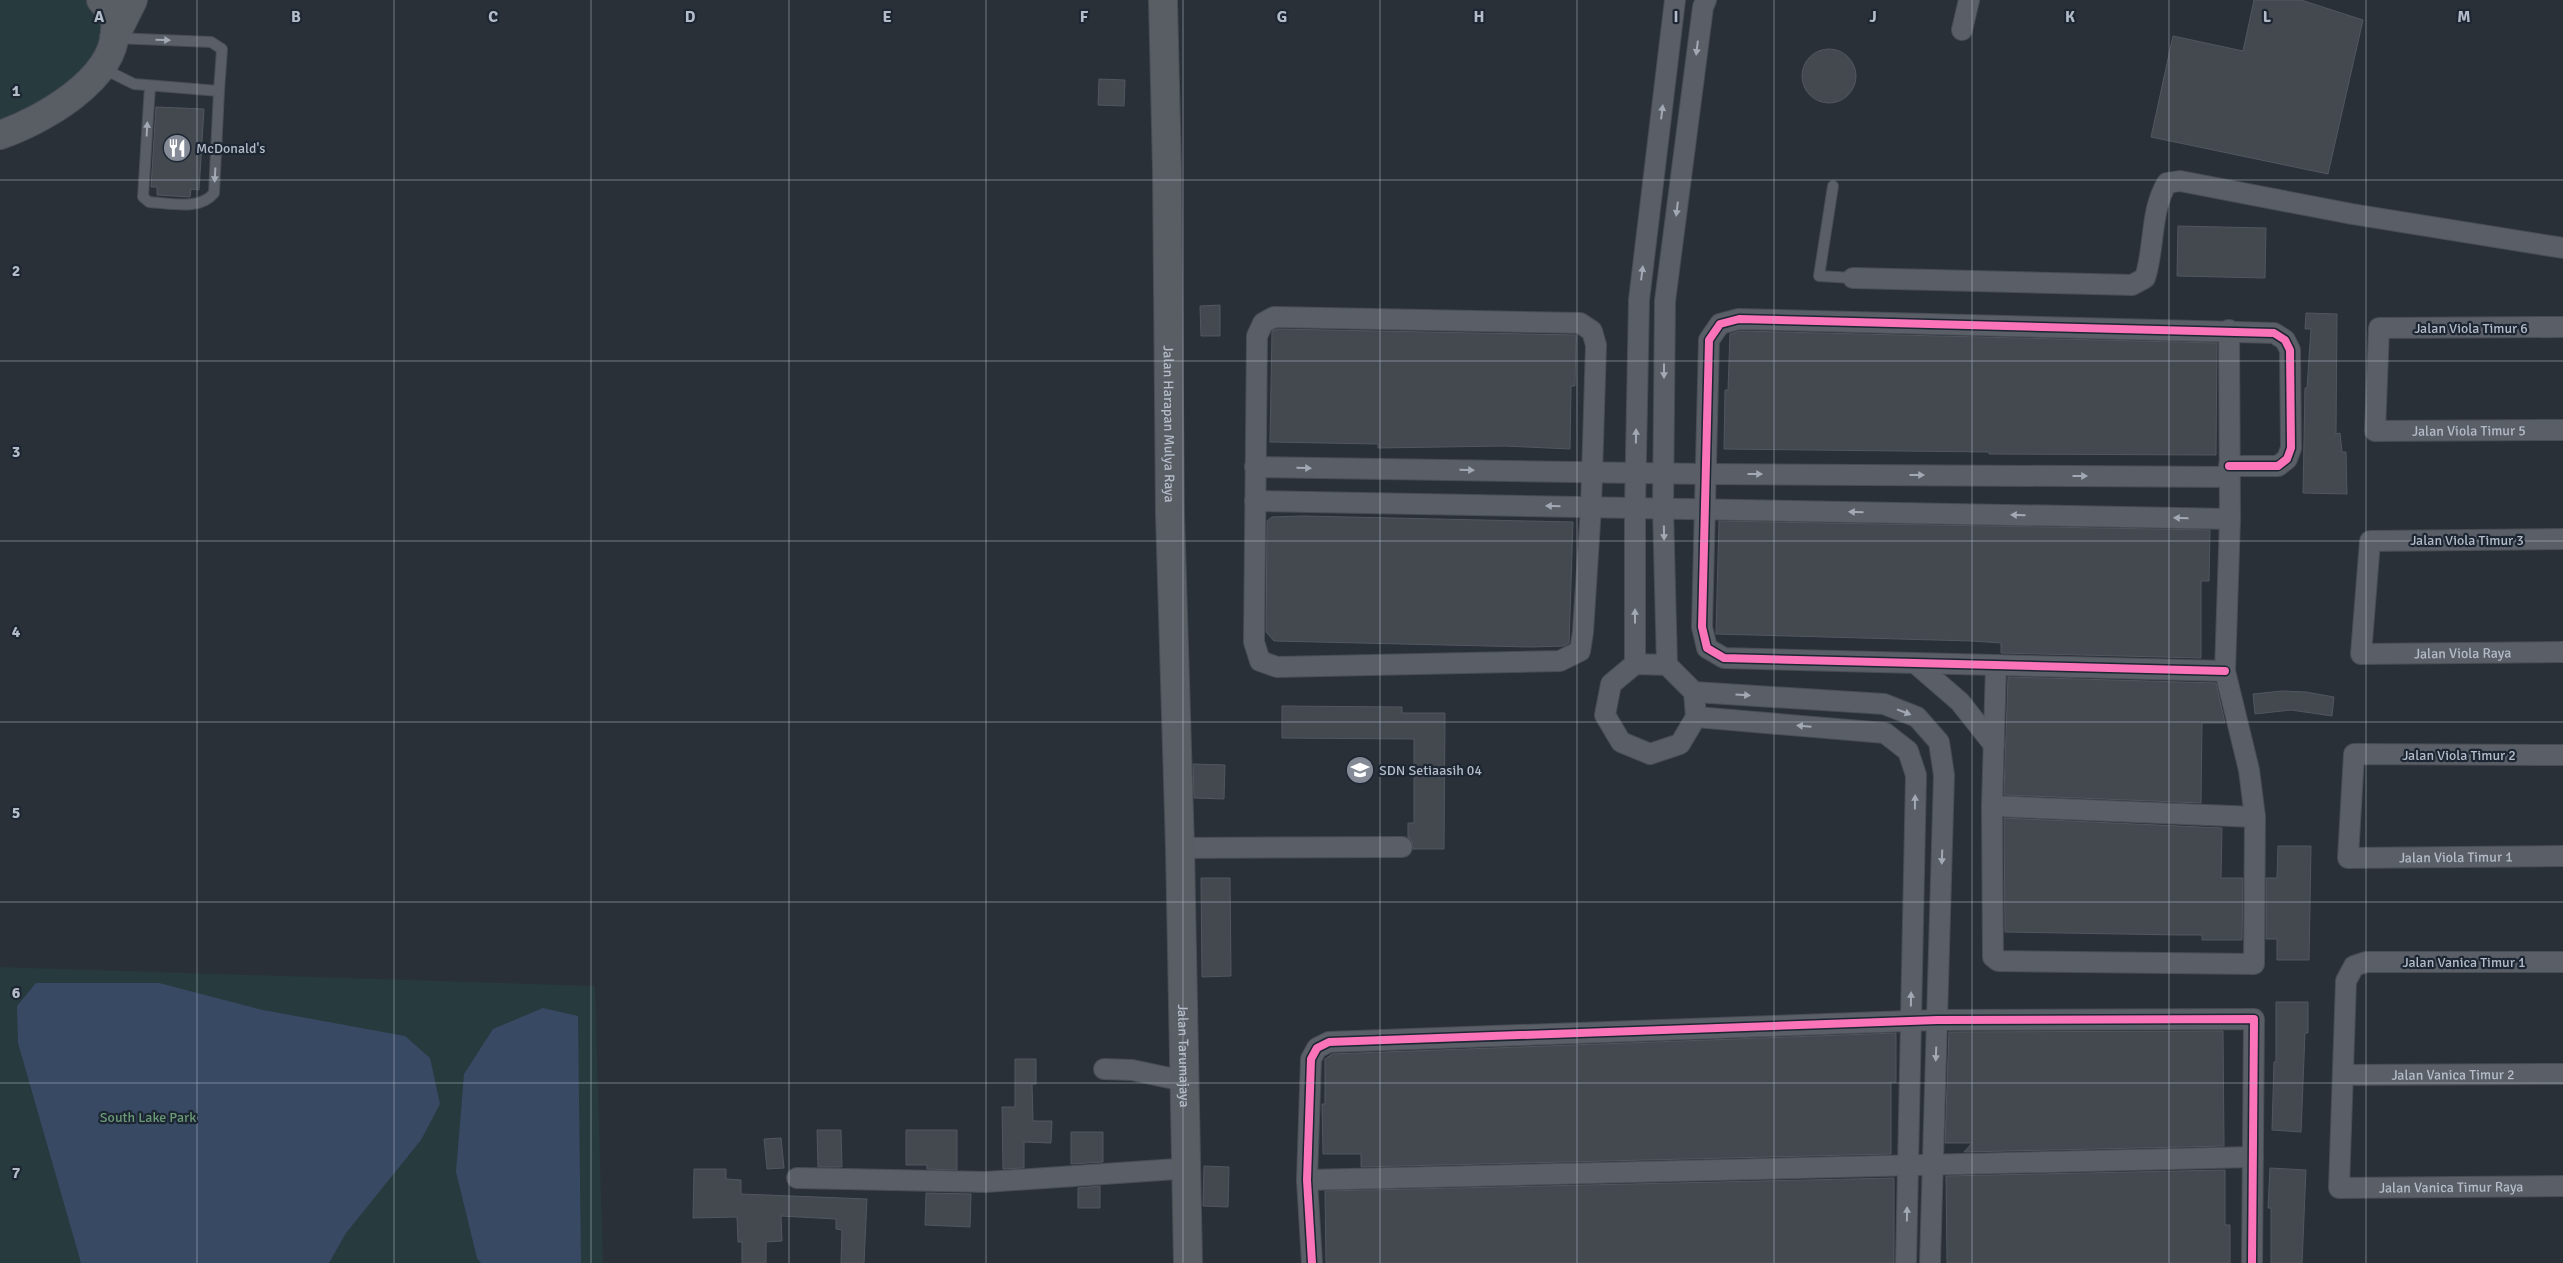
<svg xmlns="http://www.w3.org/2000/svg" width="2563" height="1263" font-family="Signika,sans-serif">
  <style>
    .green { fill: #273a3e }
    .water { fill: #384963 }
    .building { fill: #444950; stroke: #52575f }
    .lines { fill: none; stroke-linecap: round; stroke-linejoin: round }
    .lane-casing { stroke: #484c53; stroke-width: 12 }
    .street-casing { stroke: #484c53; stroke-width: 22 }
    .secondary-casing { stroke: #484c53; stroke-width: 30 }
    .lane { stroke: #5a5e66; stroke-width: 10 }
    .street { stroke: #5a5e66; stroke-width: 20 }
    .secondary { stroke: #595d64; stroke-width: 28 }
    .cycleway-casing { stroke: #1d2633; stroke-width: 11 }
    .cycleway { stroke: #fb73b8; stroke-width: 8 }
    .oneway { fill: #a2a9b5 }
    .grid { fill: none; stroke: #b4bcc9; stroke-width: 1; stroke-opacity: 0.55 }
    .labels { text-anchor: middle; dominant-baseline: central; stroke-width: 4.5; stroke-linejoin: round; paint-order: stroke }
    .poi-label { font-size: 14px; fill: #b4bcc9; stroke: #1d2633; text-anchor: start }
    .street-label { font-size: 14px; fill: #b4bcc9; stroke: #1d2633 }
    .park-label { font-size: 14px; fill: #6b9a76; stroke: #1d2633 }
    .grid-label { font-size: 16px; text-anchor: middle; font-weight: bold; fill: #b4bcc9; stroke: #1d2633; stroke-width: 4.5; stroke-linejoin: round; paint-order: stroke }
  </style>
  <rect width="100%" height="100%" fill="#2a3038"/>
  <path class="green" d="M0 0H101L108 59 0 135Z
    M0 967 595 986 603 1263H0Z"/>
  <path class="water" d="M36 983H159L263 1010 405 1036 430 1058 440 1104 421 1140 346 1233 329 1263H81L18 1043 17 1006Z
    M543 1008 578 1016 581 1263H481L477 1258 456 1172 464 1074 493 1029Z"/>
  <path class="building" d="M2254 0H2301L2363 20 2328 174 2151 137 2173 36 2243 51Z
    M1802 76a27 27 0 1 1 54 0a27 27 0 1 1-54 0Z
    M1099 79 1125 80 1124 106 1098 105Z
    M156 107 204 109 199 190 191 189 190 197 157 195V187H151Z
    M2178 226 2266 228 2265 278 2177 276Z
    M1220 305V336H1201L1200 306Z
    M2306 313 2337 314 2336 434 2340 433 2342 452H2346L2347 494 2303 493 2305 388H2307L2311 329H2305Z
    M1277 329 1576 335 1575 386H1571L1570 449 1504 446 1378 448V444L1270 442 1272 331Z
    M1740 331 2217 343 2216 455 1989 454V452L1724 449 1725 390H1728L1730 334Z
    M1303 516 1573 522 1569 643 1564 646 1531 647 1274 641 1266 632 1267 521 1272 517Z
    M1719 521 2210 530 2209 581H2201V658L2001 653V643L1972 641 1716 634Z
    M2008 677 2216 683 2225 723H2202L2201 803 2004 795Z
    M2282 691 2306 692 2334 697 2332 716 2291 710 2255 714 2253 694Z
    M1282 706 1402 707V713H1445L1444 849H1413L1412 841 1408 837V823H1414V739L1282 738Z
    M1193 764 1225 765 1224 799 1194 798Z
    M2004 818 2222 828 2221 878H2243L2242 940H2202V935H2179L2005 932Z
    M2278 846H2311L2309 960H2277V939H2266V878H2277Z
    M1201 878H1230L1231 976 1202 977Z
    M2276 1002H2308V1033H2305L2301 1132 2272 1130 2274 1062H2276Z
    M2223 1031 2224 1146 1964 1152 1972 1143H1945L1949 1032Z
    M1896 1033V1082H1891V1154L1361 1167V1154H1323L1322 1104H1325V1059L1332 1054Z
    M1015 1059H1036V1084H1032L1033 1121H1052L1051 1143 1024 1142V1168L1003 1169 1002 1107H1015Z
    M817 1130H841L842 1167H818Z
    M906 1130H957V1170L927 1169V1165H906Z
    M1071 1132H1103V1162L1071 1164Z
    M781 1138 784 1168 767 1169 764 1139Z
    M1204 1166 1229 1167 1228 1207 1203 1206Z
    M2270 1168 2306 1170 2302 1263H2271V1208H2268Z
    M694 1169H726V1179L741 1180V1194L867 1199 864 1263H841L842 1230 836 1229V1219L781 1216 782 1241 766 1242V1263H742V1242H738L737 1217 693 1218Z
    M2225 1170V1225H2230V1263H1947L1946 1176Z
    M1894 1178V1263H1326L1325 1191Z
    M1100 1186V1208H1078V1188Z
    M926 1193 971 1194 970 1227 925 1225Z"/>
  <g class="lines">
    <defs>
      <path id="lane" d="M102 68 134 84 219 91 222 49 211 42 115 38
        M150 86 143 197 149 202C169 203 200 211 214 193L219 91
        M1833 186 1819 276 1853 278"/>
      <g id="street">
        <path d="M1962 30 1969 0"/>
        <path d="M1853 278 2132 285 2145 278C2155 247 2150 211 2167 183L2180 181 2352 214 2563 248"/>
        <path d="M1274 317 1580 323 1592 331 1596 345 1591 507 1583 632 1580 651 1560 661 1277 667 1260 661 1254 642 1257 336 1263 323Z"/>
        <path id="s1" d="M2563 327 2379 328 2375 431 2563 430"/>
        <path d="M1255 467 1706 474 2228 477"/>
        <path d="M1255 501 2230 519"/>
        <path id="s2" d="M2563 539 2370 541 2361 654 2563 652"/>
        <path d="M1915 663 1960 702 1994 745"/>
        <path d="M1635 664V508L1639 300 1675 0"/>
        <path d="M1635 664 1667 665 1694 692 1696 717 1680 744 1650 754 1621 742 1605 715 1611 684Z"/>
        <path d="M1667 665 1663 508 1665 301 1703 7 1706 0"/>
        <path d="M1996 665 1992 806 1993 957 1998 961 2254 964 2255 817 2249 770 2225 671 2230 519 2229 330"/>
        <path d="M2225 671 1724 658 1707 648 1702 627 1709 340 1720 324 1739 319 2274 333 2285 340 2290 350 2291 448 2287 459 2278 466H2229"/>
        <path d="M1694 692 1884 704 1917 717 1939 742 1944 775 1930 1263"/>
        <path d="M1696 717 1885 733 1908 751 1916 775 1906 1263"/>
        <path id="s3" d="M2563 755 2354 754 2348 858 2563 856"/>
        <path d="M1992 806 2255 817"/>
        <path d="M1180 848 1402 847"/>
        <path id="s4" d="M2563 962H2366L2354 966 2346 981 2339 1188 2563 1186"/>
        <path d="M1104 1069 1132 1070 1184 1081"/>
        <path id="s5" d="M2343 1075 2563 1074"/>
        <path d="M797 1178 986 1182 1177 1169 1186 1166"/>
        <path d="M1307 1180 2253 1157"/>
        <path d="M1312 1263 1307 1180 1311 1059 1317 1048 1329 1042 1937 1020 2254 1019 2252 1263"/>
      </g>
      <g id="secondary">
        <path id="s6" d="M1163 0 1167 169 1170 514 1180 848 1188 1263"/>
        <path d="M114 38 133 0"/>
        <path d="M0 135C41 121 114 80 115 31 115 28 116 22 115 19 113 13 105 5 101 0"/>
      </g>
    </defs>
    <use href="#lane" class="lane-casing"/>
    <use href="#street" class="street-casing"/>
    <use href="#secondary" class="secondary-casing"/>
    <use href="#lane" class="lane"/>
    <use href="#street" class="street"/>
    <use href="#secondary" class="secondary"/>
    <defs>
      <path id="cycleway" d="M2225 671 1724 658 1707 648 1702 627 1709 340 1720 324 1739 319 2274 333 2285 340 2290 350 2291 448 2287 459 2278 466H2229
        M1312 1263 1307 1180 1311 1059 1317 1048 1329 1042 1937 1020 2254 1019 2252 1263"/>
    </defs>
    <use href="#cycleway" class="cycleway-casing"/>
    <use href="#cycleway" class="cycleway"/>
  </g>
  <defs><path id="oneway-solid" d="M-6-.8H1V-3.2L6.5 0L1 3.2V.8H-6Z" transform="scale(1.25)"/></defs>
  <g class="oneway">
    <use href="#oneway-solid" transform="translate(163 40) rotate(2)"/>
    <use href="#oneway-solid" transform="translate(1697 48) rotate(97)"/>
    <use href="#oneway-solid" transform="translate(1662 112) rotate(-83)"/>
    <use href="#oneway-solid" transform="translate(147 129) rotate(-87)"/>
    <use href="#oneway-solid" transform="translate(215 175) rotate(93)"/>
    <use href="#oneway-solid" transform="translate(1677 209) rotate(97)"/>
    <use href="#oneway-solid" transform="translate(1642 273) rotate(-83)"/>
    <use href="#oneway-solid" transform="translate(1664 371) rotate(90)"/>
    <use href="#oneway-solid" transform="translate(1636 436) rotate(-89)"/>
    <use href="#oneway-solid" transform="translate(1304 468) rotate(1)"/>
    <use href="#oneway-solid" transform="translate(1467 470) rotate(1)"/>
    <use href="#oneway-solid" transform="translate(1755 474)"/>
    <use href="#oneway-solid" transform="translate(1917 475)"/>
    <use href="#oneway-solid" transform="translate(2080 476)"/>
    <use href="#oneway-solid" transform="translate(1553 506) rotate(-179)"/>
    <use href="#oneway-solid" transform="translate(1856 512) rotate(-179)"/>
    <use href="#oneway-solid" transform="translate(2018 515) rotate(-179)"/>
    <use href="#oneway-solid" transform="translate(2181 518) rotate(-179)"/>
    <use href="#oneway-solid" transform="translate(1664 533) rotate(89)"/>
    <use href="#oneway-solid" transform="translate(1635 616) rotate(-90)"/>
    <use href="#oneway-solid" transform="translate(1743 695) rotate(4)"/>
    <use href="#oneway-solid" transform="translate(1904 712) rotate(21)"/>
    <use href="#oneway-solid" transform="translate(1804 726) rotate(-175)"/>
    <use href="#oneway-solid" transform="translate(1915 802) rotate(-89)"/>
    <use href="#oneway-solid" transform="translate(1942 857) rotate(92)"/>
    <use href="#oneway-solid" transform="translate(1911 999) rotate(-89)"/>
    <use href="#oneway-solid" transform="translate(1936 1054) rotate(92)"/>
    <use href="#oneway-solid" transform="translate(1907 1214) rotate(-89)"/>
  </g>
  <path class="grid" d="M197 0V1263M394 0V1263M591 0V1263M789 0V1263M986 0V1263M1183 0V1263M1380 0V1263M1577 0V1263M1774 0V1263M1972 0V1263M2169 0V1263M2366 0V1263M0 180H2563M0 361H2563M0 541H2563M0 722H2563M0 902H2563M0 1083H2563"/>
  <defs>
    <symbol id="restaurant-disc" viewBox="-11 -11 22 22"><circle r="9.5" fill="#848b96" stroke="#1d2633"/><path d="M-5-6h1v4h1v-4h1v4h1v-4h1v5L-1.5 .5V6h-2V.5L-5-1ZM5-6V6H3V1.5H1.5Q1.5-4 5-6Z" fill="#fff"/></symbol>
    <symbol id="school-disc" viewBox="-11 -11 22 22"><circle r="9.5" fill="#848b96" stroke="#1d2633"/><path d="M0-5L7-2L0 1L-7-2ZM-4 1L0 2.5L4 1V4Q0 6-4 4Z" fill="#fff"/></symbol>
  </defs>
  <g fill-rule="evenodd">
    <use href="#restaurant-disc" x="161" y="132" width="32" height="32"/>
    <use href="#school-disc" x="1344" y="754" width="32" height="32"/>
  </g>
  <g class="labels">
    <g class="poi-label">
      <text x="196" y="148">McDonald's</text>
      <text x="1379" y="770">SDN Setiaasih 04</text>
    </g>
    <g class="street-label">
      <text x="2471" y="328">Jalan Viola Timur 6</text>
      <text stroke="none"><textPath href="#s6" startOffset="424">Jalan Harapan Mulya Raya</textPath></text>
      <text stroke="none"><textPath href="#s1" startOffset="381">Jalan Viola Timur 5</textPath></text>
      <text x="2467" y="540">Jalan Viola Timur 3</text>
      <text stroke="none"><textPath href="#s2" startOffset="408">Jalan Viola Raya</textPath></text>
      <text x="2459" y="755">Jalan Viola Timur 2</text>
      <text stroke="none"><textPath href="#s3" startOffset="421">Jalan Viola Timur 1</textPath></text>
      <text x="2464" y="962">Jalan Vanica Timur 1</text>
      <text stroke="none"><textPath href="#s6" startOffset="1056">Jalan Tarumajaya</textPath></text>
      <text stroke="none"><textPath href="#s5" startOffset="110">Jalan Vanica Timur 2</textPath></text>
      <text stroke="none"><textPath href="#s4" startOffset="546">Jalan Vanica Timur Raya</textPath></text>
    </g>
    <g class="park-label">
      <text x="148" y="1117">South Lake Park</text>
    </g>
  </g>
  <g class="grid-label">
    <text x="99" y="22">A</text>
    <text x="296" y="22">B</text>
    <text x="493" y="22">C</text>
    <text x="690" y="22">D</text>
    <text x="887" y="22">E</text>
    <text x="1084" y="22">F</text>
    <text x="1282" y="22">G</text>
    <text x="1479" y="22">H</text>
    <text x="1676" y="22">I</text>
    <text x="1873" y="22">J</text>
    <text x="2070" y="22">K</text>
    <text x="2267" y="22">L</text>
    <text x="2464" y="22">M</text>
    <text x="16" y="96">1</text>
    <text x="16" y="276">2</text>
    <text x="16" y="457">3</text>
    <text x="16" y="637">4</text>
    <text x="16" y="818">5</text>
    <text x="16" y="998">6</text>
    <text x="16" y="1178">7</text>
  </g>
</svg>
